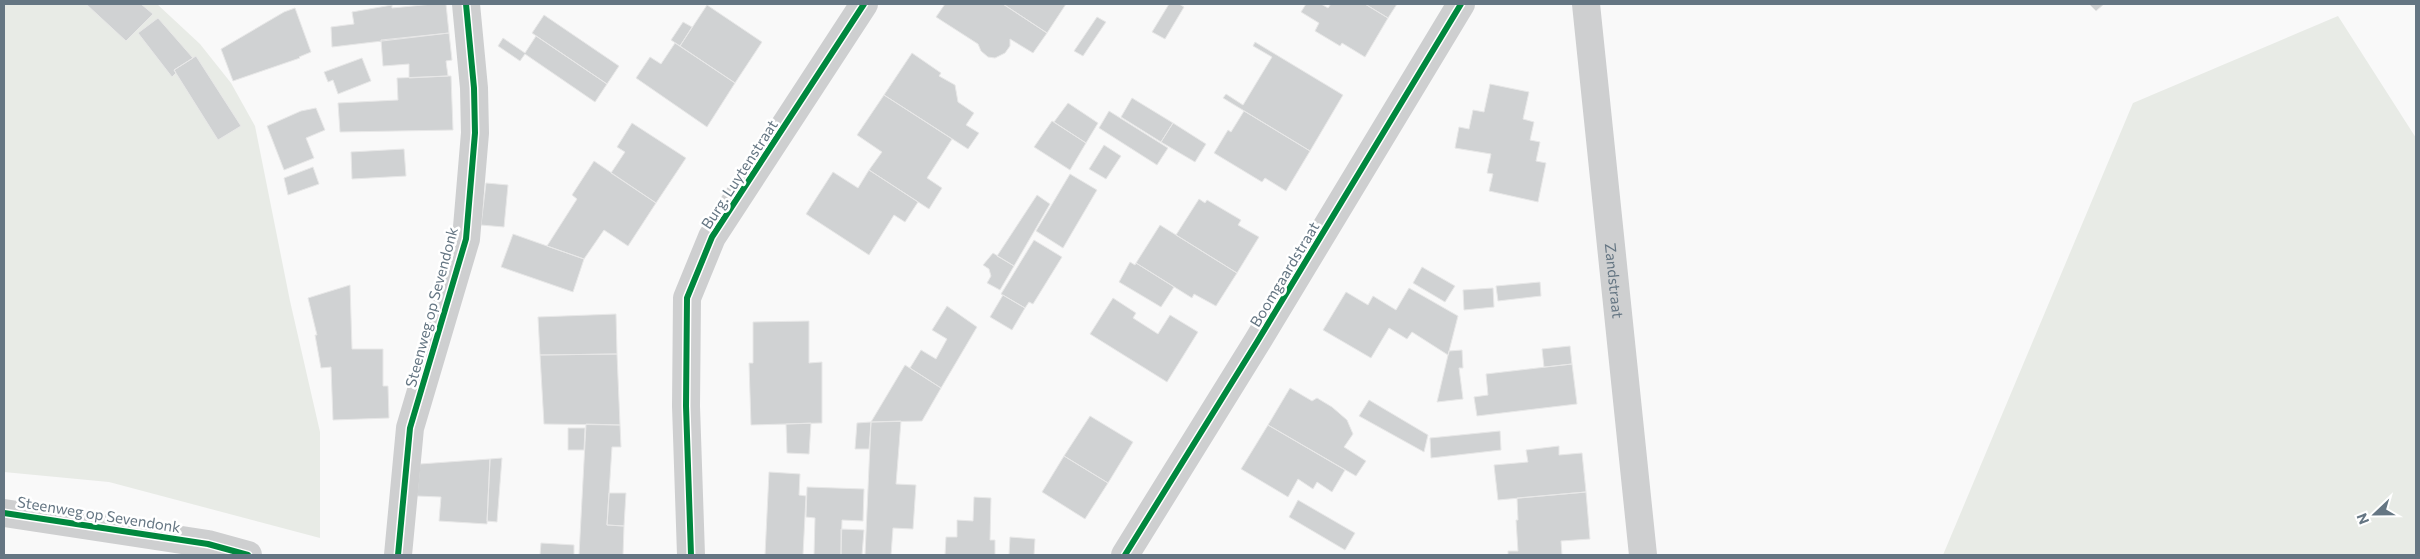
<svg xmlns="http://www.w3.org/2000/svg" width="2420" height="559" font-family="Commissioner,sans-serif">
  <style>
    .green { fill: #e8ebe6 }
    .building { fill: #d0d2d3; stroke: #e8e8e8 }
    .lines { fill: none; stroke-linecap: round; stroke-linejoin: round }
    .minor { stroke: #cecfd0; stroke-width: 28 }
    .tertiary { stroke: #cecfd0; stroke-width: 28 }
    .cycleway-casing { stroke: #fff; stroke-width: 9 }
    .cycleway { stroke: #00873e; stroke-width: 6 }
    .labels { text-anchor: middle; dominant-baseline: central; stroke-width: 5; stroke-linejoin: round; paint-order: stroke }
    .street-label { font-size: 15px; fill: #657683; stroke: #fff }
  </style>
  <rect width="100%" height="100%" fill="#f9f9f9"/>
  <path class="green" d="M4 4H157L200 44 231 83 255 126 290 301 320 432V538L109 482 4 472Z
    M2338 16 2416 138V555H1943L2133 103Z"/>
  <path class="building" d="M86 4H141L153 14 126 41Z
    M433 4H446L449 33 332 47 331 27 354 24 352 12 392 5V8Z
    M945 4H1003L1047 33 1033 53 1010 39V46L1005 53 995 58 988 57 981 51 978 44 936 17Z
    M1003 4H1066L1047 33Z
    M1169 4H1179L1184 7 1165 39 1152 32Z
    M1306 4H1321L1328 8 1331 4H1365L1388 18 1365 57 1342 43 1340 46 1315 31 1319 23 1301 12Z
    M1365 4H1397L1388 18Z
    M2089 4H2104L2096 11Z
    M707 5 762 42 735 83 680 46Z
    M295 8 311 52 299 57 300 58 233 81 221 49 284 12Z
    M544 15 619 66 607 84 532 33Z
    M1097 17 1106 22 1083 56 1074 51Z
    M158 18 193 58 174 70 176 73 172 77 138 33Z
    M683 22 692 27 680 46 671 40Z
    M449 33 452 60 446 61 448 76 409 78V64L383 66 381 40Z
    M536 36 607 84 595 102 525 54 520 61 498 46 503 38 525 53Z
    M1255 42 1343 95 1310 151 1223 98 1226 94 1243 105 1272 57 1253 46Z
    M675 43 735 83 707 127 636 78 650 57 661 64Z
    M912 53 941 73 939 76 955 85 958 102 974 113 966 125 979 133 968 149 884 95Z
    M196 56 241 126 218 140 174 70Z
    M362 58 371 81 338 94 333 80 328 82 324 72Z
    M448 76H451L453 130 340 132 338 103 398 100 397 78Z
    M1490 84 1529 92 1523 119 1534 122 1530 140 1540 142 1536 161 1546 163 1538 202 1489 191 1493 174 1487 173 1491 154 1455 148 1459 127 1469 129 1473 110 1484 112Z
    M884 95 952 139 927 178 942 188 929 209 869 170 882 152 857 135Z
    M1132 98 1173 123 1161 142 1121 117Z
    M1068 103 1098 123 1086 143 1054 122Z
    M316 108 325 130 306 138 314 158 284 170 267 126 301 111Z
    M1109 111 1168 148 1157 165 1099 128Z
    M1244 111 1310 151 1286 191 1265 178 1262 182 1214 153 1228 130 1231 132Z
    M1052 121 1086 143 1070 170 1034 147Z
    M632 123 686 158 656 203 611 173 625 152 617 147Z
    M1173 123 1206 144 1195 162 1161 142Z
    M1104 145 1121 156 1106 179 1089 169Z
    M404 149 406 176 352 179 351 152Z
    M594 161 656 203 628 246 604 230 584 259 547 246 577 199 572 195Z
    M313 167 319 184 288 195 284 178Z
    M869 170 918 202 905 222 894 215 869 255 806 214 833 172 858 188Z
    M1070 174 1097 190 1063 248 1036 231Z
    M486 183 508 185 504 227 481 225Z
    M1037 195 1050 204 1014 266 997 256Z
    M1199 199 1205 203 1207 200 1241 220 1238 225 1259 237 1237 273 1176 235Z
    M1160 225 1237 273 1216 306 1194 294 1192 298 1136 263Z
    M513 234 584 259 573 292 501 267Z
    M1034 240 1062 257 1033 304 1029 302 1025 308 1001 294Z
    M993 253 1014 266 1000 290 987 283 991 276 989 269 983 265Z
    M1130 262 1135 265 1136 263 1174 287 1161 307 1119 282Z
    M1422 267 1455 286 1445 302 1413 283Z
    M1540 282 1541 296 1498 301 1496 286Z
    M350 285 352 349H383V386H388L389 418 333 420 331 367 321 368 315 335H317L308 298Z
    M1409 288 1458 316 1448 355 1412 332 1407 339 1389 328 1371 358 1323 330 1346 292 1368 305 1373 296 1396 310Z
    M1493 288 1494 307 1464 310 1463 290Z
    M1003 295 1025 308 1012 330 990 317Z
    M1113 298 1136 313 1133 318 1158 334 1170 315 1198 332 1167 382 1090 334Z
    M947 306 977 327 941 388 910 368 921 350 936 359 947 339 932 330Z
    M616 314 617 354 540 355 538 317Z
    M809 321V363L822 362V423L751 425 749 363H753V322Z
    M1570 346 1572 364 1544 367 1542 349Z
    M1462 350 1463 368H1459L1463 399 1437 402 1449 351Z
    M617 354 620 425 544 424 540 355Z
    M1572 364 1577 404 1477 416 1474 397 1488 395 1486 374Z
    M905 365 941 388 922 421 871 422Z
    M1290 388 1312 401 1317 398 1332 407 1347 420 1353 434 1344 447 1366 461 1356 476 1268 425Z
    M1369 400 1428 435 1424 452 1359 416Z
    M1090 416 1133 442 1108 483 1064 456Z
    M901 421 896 484 916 485 913 529 893 528 891 555H865L871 422Z
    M871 422 869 449H855L857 423Z
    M811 423 809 454 787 453 786 424Z
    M586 424 620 425 621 447H612L607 525 624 526 623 555H579Z
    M1268 425 1345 470 1332 492 1317 482 1313 489 1298 479 1288 497 1241 469Z
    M568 428H585L584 450H568Z
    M1500 431 1501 450 1431 458 1430 438Z
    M1559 446V455L1582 453 1586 492 1498 500 1494 465 1528 462 1526 450Z
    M1064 456 1108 483 1085 519 1042 492Z
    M502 458 497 522 487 521 490 459Z
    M490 459 487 524 439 521 441 497 417 496 420 464Z
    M769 472 800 474 799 495 806 496 803 555H765Z
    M807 487 864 489 863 521 842 520 841 555H814L815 518 806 517Z
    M1586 492 1590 539 1561 541 1562 555H1508V551H1518L1516 520H1518L1517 498Z
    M609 493H626L624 526 607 525Z
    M974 497 991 498 990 540H995V555H945L946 537H957V520L973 521Z
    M1298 500 1355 533 1345 550 1289 517Z
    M841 529 864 530 862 555H841Z
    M1010 537 1035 539 1034 555H1009Z
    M541 543 574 545V555H540Z"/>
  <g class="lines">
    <path class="minor" d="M398 555 410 428 466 239 475 133 474 88 466 4
      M691 555 686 406 687 298 712 237 864 4
      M1125 555 1257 342 1461 4"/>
    <g class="tertiary">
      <path id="s1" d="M1586 4 1643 555"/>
      <path d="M4 513 208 544 248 555"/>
    </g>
    <defs>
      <path id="cycleway" d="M4 513 208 544 248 555
        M398 555 410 428 466 239 475 133 474 88 466 4
        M691 555 686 406 687 298 712 237 864 4
        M1125 555 1257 342 1461 4"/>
    </defs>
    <use href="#cycleway" class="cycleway-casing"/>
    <use href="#cycleway" class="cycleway"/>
  </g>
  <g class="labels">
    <g class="street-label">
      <text transform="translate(739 174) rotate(-57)">Burg. Luytenstraat</text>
      <text transform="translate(1284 274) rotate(-59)">Boomgaardstraat</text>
      <text stroke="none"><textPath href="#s1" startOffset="278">Zandstraat</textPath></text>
      <text transform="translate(431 307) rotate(-75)">Steenweg op Sevendonk</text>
      <text transform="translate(99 514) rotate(9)">Steenweg op Sevendonk</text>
    </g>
  </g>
  <rect width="2420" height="559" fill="none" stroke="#657683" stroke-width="10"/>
  <g transform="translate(2375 514) rotate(248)" stroke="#ffffff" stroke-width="4" paint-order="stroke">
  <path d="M0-4L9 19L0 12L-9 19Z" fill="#657683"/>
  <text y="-8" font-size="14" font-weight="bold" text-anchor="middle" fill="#657683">N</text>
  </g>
</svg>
